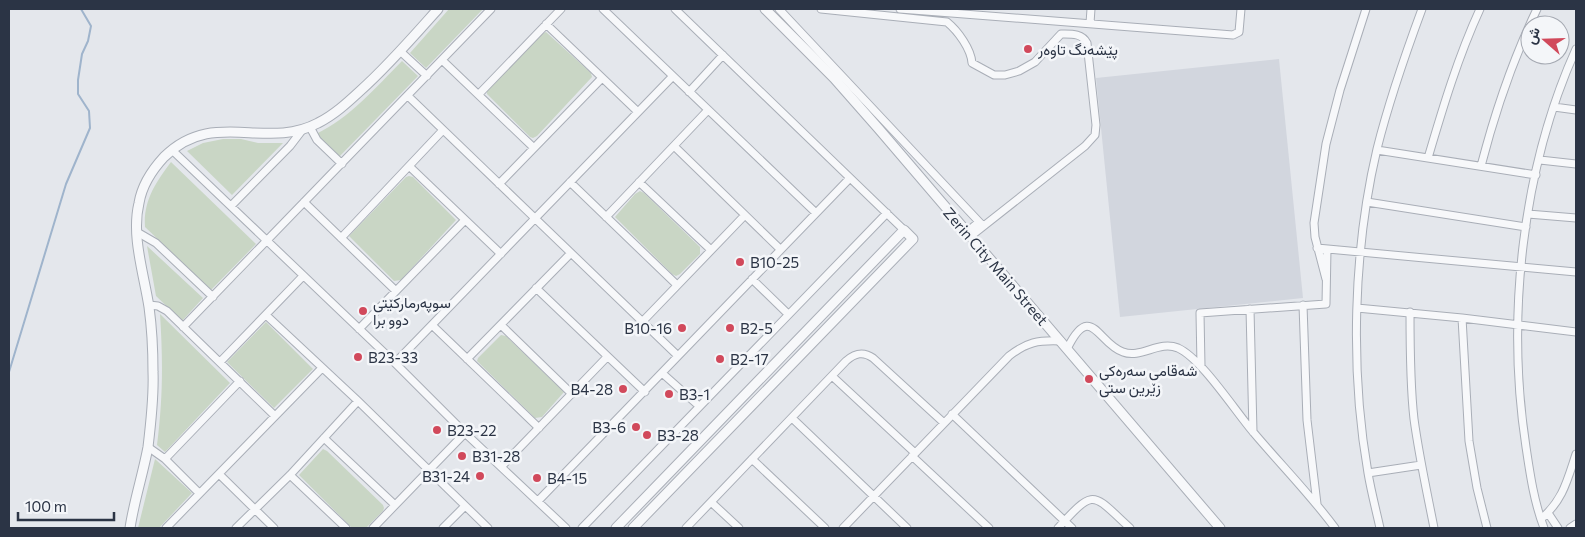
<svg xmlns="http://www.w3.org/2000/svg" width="1585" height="537" font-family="Commissioner,Vazirmatn,sans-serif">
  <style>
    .built { fill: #d2d6de }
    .green { fill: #c9d6c5 }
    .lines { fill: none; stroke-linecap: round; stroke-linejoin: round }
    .stream { stroke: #9fb4cc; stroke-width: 2 }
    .minor-casing { stroke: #a9aeb7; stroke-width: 9 }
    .tertiary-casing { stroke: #a9aeb7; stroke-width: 11 }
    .minor { stroke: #f7f8fa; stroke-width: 7 }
    .tertiary { stroke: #f7f8fa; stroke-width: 9 }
    .poi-dot { fill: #d1495b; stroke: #f4f6f9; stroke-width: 2 }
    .labels { text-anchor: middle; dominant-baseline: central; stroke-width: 5; stroke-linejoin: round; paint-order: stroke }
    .poi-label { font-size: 15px; fill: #2b3445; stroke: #f4f6f9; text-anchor: start }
    .street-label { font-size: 15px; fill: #2b3445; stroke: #f4f6f9 }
  </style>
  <rect width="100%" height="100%" fill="#e4e7ec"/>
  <path class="built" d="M1279 59 1303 298 1120 317 1096 78Z"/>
  <path class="green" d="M449 9H483L426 68 410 53Z
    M546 32 591 73 592 77 537 136 533 138 530 137 487 94V91L542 34Z
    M402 61 418 76 339 157 316 134C350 118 376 87 402 61Z
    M223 139H241L258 143H283L232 195 187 151 203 143Z
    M171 162 256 244 211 290 145 227C143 201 156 182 171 162Z
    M409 176 413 177 456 220 401 280 394 281 349 236 406 177Z
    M640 191 644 193 700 247V254L680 274 676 276 672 274 615 217 635 194Z
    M147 246 203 298 182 321 156 296Z
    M160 314 230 383 165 452 157 445C163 398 163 361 160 314Z
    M266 322 313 369 274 408 227 362Z
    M501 335 506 336 564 392 542 417 535 418 477 361 478 358Z
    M323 449 327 451 383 505 384 508 383 511 366 528H352L299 475Z
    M155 459 192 493 159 528H138Z"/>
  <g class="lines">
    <path class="stream" d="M9 372 66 184 90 128 89 111 78 94V80L82 54 88 41 91 26 81 9"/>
    <defs>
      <path id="minor" d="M603 9 816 213
        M675 9 904 230
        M779 9 983 226
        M821 9 947 22C958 31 971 49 972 63L994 75H1005L1019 71 1035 62 1061 34C1071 34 1082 33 1087 43L1096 125 1095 135 1085 146 971 236
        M900 9 1233 35 1239 32 1241 9
        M1090 23 1091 9
        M546 24 638 112
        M400 51 427 76
        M442 60 534 148
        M689 92 723 55
        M479 94 561 9
        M408 96 678 356
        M1554 107 1576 110
        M310 127 317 140 342 164
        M674 146 780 249
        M172 150 395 363 465 433 566 528
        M1377 150 1536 175
        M1428 158C1443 107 1458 57 1480 9
        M1540 160 1576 164
        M409 166 501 254
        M1481 166C1495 112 1513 59 1537 9
        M570 182 677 285
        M639 182 711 250
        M499 184 602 78
        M304 202 396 291
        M1367 202 1526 227
        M231 206 290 146 303 129
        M1528 214 1576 218
        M606 217 708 110
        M137 232 156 243 213 297
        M967 232 979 222
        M341 238 443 130
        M1317 248 1576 272
        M752 279 788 314
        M1326 279 1315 237 1314 223 1326 144 1340 90 1366 9
        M536 288 645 392
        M149 305 158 306 167 311 275 416
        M1303 305 1307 420 1317 504
        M1357 308 1462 318 1576 332
        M1250 309 1253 432
        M1410 312C1410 348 1410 384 1414 419 1419 456 1427 492 1434 528
        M266 315 358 401 488 528
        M1462 318 1469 441 1477 488 1487 528
        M643 321 745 215
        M432 325 539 428
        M501 325 572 394
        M183 327 491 9
        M359 329 465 220
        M1067 349C1091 300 1098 344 1123 352 1141 359 1159 340 1178 348 1202 359 1235 411 1254 433 1281 465 1310 494 1335 528
        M467 359 571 253
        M220 362 303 276
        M395 363 673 76
        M1201 366 1200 313 1326 304 1327 249
        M662 373 699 406
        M832 376 915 453
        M952 414 1072 528
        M792 418 907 528
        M324 438 395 505
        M148 447 165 459 199 493
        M912 456 989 528
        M165 459 240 381
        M752 459 825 528
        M501 467 607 357
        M1368 473 1421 465
        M219 474 274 528
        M290 475 346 528
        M538 501 850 178
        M711 502 739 528
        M1548 513 1558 528
        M1541 519C1563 500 1567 481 1576 454
        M166 528 322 368
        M236 528 290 475 358 401
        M373 528 465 433
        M443 528 465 506
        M582 528 887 213
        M686 528 846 361C855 353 863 351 873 358L944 423
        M843 528 1009 356C1027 342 1038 340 1061 341
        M1058 528C1095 488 1091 492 1130 528
        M1380 528C1376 510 1371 491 1368 473 1350 370 1353 251 1377 149 1389 101 1405 55 1422 9
        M1544 528C1534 502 1530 474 1526 447 1506 317 1522 169 1576 49
        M1570 528 1576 524"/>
      <path id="tertiary" d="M765 9 834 78 878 128 1220 528
        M130 528C134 501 143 474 148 447 151 422 154 396 153 372 153 350 152 329 149 307 144 274 131 236 139 203 142 185 152 170 164 157 213 108 265 151 318 123 334 115 347 103 360 91 388 66 413 37 438 9
        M616 528 904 230 913 239 633 528"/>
    </defs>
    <use href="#minor" class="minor-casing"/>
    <use href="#tertiary" class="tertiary-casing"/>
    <use href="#minor" class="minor"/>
    <use href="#tertiary" class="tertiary"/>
  </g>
  <g class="poi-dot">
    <circle cx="1028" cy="49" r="5"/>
    <circle cx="740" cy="262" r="5"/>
    <circle cx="363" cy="311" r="5"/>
    <circle cx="682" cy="328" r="5"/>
    <circle cx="730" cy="328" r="5"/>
    <circle cx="358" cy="357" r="5"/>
    <circle cx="720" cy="359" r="5"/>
    <circle cx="1089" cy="379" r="5"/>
    <circle cx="623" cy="389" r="5"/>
    <circle cx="669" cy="394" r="5"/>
    <circle cx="636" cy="427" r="5"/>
    <circle cx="437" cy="430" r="5"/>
    <circle cx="647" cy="435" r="5"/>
    <circle cx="462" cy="456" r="5"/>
    <circle cx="480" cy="476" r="5"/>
    <circle cx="537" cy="478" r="5"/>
  </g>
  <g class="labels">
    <g class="poi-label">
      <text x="1038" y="49">پێشەنگ تاوەر</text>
      <text x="750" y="262">B10-25</text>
      <text x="373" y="302">سوپەرمارکێتی<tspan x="373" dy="17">دوو برا</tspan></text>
      <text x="672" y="328" text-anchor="end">B10-16</text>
      <text x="740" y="328">B2-5</text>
      <text x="368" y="357">B23-33</text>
      <text x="730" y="359">B2-17</text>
      <text x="1099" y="370">شەقامی سەرەکی<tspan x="1099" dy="17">زێرین ستی</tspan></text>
      <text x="613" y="389" text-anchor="end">B4-28</text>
      <text x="679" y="394">B3-1</text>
      <text x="626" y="427" text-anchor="end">B3-6</text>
      <text x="447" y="430">B23-22</text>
      <text x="657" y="435">B3-28</text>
      <text x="472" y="456">B31-28</text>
      <text x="470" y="476" text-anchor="end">B31-24</text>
      <text x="547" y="478">B4-15</text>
    </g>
    <g class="street-label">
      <text transform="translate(996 266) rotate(49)">Zerin City Main Street</text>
    </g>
  </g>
  <rect width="1585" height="537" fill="none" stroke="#2b3445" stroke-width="20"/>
  <g transform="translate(1545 40) rotate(290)"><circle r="24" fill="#f4f6f9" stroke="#a4a8b1"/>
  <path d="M0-4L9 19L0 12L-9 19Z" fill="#d1495b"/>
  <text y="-8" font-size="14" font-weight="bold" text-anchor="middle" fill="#2b3445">ش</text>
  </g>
  <path d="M18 512v8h96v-8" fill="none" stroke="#2b3445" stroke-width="2.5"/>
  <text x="25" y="512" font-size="15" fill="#2b3445" stroke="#f4f6f9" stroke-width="4" paint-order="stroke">100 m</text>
</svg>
